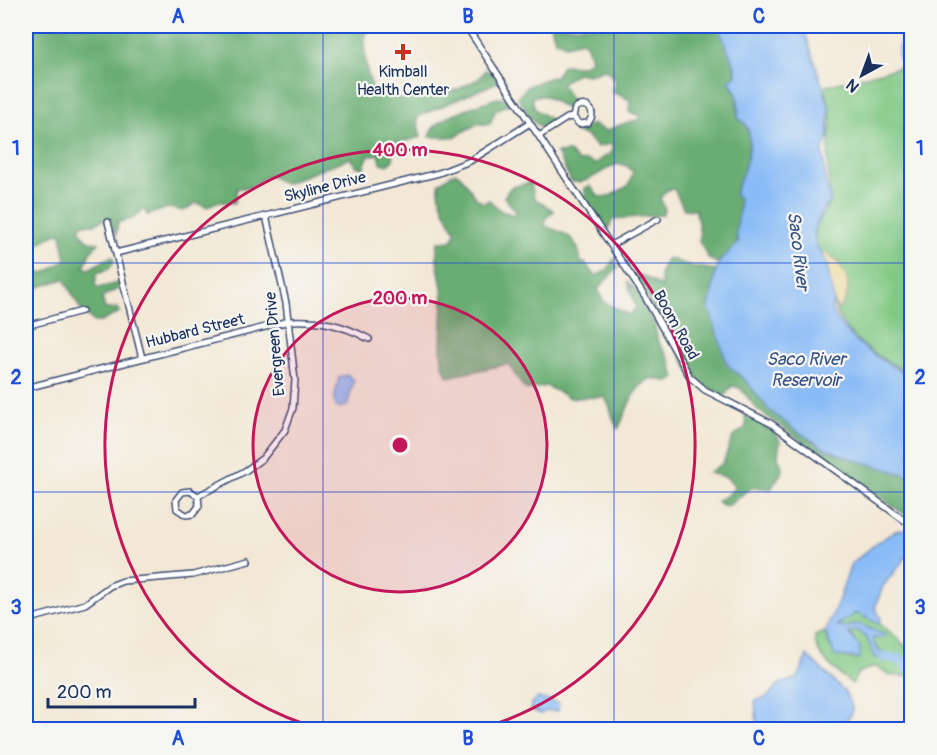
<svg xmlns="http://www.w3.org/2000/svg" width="937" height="755" font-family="Pangolin,sans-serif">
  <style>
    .green { fill: #82c984; stroke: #4e7c71; stroke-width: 1.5 }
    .forest { fill: #69ad72; stroke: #426e68; stroke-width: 1.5 }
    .sand { fill: #eeda9e; stroke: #84847e; stroke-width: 1.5 }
    .water { fill: #89bbf6; stroke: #5275aa; stroke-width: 1.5 }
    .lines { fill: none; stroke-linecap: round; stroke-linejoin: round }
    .river { stroke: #89bbf6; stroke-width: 9 }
    .minor-casing { stroke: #3b4b70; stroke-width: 8 }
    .minor { stroke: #fff; stroke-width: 5 }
    .grid { fill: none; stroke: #1d4ed8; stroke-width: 1.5; stroke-opacity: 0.55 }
    .ring { fill: none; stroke: #c2185b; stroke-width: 3 }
    .poi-dot { fill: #c8321e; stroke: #f6f6f2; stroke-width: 2 }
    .labels { text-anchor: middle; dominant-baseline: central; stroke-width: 4.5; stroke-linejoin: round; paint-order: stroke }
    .poi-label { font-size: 16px; fill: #1b2f5e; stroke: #f6f6f2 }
    .street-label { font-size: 16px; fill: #1b2f5e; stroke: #f6f6f2 }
    .water-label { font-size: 18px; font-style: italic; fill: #365284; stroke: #f6f6f2 }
    .centre { fill: #c2185b; stroke: #f6f6f2; stroke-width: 3 }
    .ring-label { font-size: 18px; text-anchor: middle; font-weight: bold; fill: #c2185b; stroke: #f6f6f2; stroke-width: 4.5; stroke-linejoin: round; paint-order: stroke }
    .neatline { fill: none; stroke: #1d4ed8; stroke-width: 2 }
    .grid-label { font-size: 20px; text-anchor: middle; font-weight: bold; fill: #1d4ed8 }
  </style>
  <rect width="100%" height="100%" fill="#f6f6f2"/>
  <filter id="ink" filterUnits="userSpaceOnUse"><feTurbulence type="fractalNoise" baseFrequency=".0167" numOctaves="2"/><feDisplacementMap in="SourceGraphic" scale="12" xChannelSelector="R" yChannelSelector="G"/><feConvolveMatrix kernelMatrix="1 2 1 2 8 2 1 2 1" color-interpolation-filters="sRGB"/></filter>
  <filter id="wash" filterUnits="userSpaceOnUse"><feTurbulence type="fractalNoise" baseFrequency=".008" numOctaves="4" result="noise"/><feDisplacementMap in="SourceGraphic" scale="24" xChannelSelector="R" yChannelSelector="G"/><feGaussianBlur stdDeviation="1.35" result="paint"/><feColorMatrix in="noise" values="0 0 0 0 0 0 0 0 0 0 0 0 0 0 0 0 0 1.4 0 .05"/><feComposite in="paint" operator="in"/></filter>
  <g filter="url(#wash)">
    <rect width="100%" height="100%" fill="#f3e8d5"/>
    <path class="green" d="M911 60V375C843 337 834 326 819 249L815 243 816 226 830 202 828 160 831 117 825 86 897 68Z
      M853 613C874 614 898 638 911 652V666L903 657C887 653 878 656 872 639L885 635 855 624 843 628 838 626Z
      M857 630 867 638 875 657 901 665 909 677 891 675 874 666 858 673 852 684C838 673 813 655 815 636L825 632C829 650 837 659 857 659L854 637 848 633Z"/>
    <path class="forest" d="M26 26H367C362 48 365 77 377 96H393L402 100 425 91 445 93 459 89 480 78 485 70 493 73 498 82 419 116 417 120 421 137 395 144 393 160 388 165 381 163 379 154 368 156 364 168 356 166 350 158 284 184 269 175 249 188H237L235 203 216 202 207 207 196 203 184 211 168 208 147 215 144 209 132 219 118 222 116 235 110 221 104 219 95 224H83L80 228C82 239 89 242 99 243L91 251 84 267 89 269 112 256 114 261 109 269 97 273 95 285 99 288 117 283 121 285 120 288 102 297 105 309 118 308 120 312 101 322H94L80 308 64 279 40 287H26V272L45 273 66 260 61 234 56 233 26 252Z
      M551 26H718L731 53 736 75 729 81 737 96 738 118C761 130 743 175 735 192L741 204 736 239 739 242 729 255 717 263 709 259 699 241C702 231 696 220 696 210L684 209 674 189 667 190 660 198 665 209 662 215 613 219 609 228 604 229 585 199V188L590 186 599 197 610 196 628 186 633 173C618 146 593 190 571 181L557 153 569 152 579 162 586 160 595 164 610 153 613 147 610 144 597 147 585 135 576 133 577 131 593 124 605 131C617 127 626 121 638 120L640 116 629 112 630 100 612 92 614 81 609 72 603 69 589 75 577 73 564 81 562 86 573 103 567 109 546 96H534L532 99 535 109 553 121 551 125 540 127 530 118 518 97 528 86 551 77 554 78 563 65 582 66 591 60 587 45 582 41 566 45 555 40Z
      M497 98H506L510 103 495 111 490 124H477L454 137H430C429 118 481 104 497 98Z
      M455 172C469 179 469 197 484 203L489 200 501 211 514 215 516 211 504 197 510 188 531 182 534 198 554 211 546 218 545 226C567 234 579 237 581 263H585L596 276 607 270 614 259 618 267 598 289 604 302 629 315 636 308 627 281 638 292 655 326 658 342 670 360 675 378 670 382 651 378C630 390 629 408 618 429 611 418 611 404 604 397L570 398 546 386 528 390 524 388 508 364 448 377C434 356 446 315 442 288 440 273 434 256 438 242L452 241 456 232C448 219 437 198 439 183Z
      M667 258 695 267 716 270 709 308 728 364 747 382 769 410 795 430 824 448 855 460 911 476V519L758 410 740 388 732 386 725 395H721L698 381 690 372 636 278 641 275 662 287 660 275Z
      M745 415 772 429 780 441 778 456 783 470 771 489C765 488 756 486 750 489 739 493 729 515 717 501L728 495 735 487 726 477 708 473 723 463 733 437 746 427Z"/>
    <path class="sand" d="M819 251C844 257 860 292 837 310Z"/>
    <path class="water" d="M718 26H803L829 106 828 138 823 150 826 184 831 202 823 209 814 231 816 245 826 261 834 301 831 308C847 342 880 359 911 377V476L855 460 824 448 795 430 769 410 747 382 727 364 709 308 716 270 720 261 739 242C732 233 742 211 739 198L734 195C741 178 763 130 738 118 740 105 738 90 729 81L736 75V69Z
      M902 26H911V71C887 60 904 44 902 26Z
      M348 375 354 380 347 406 337 408 334 401 339 377Z
      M911 523V551L883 586 875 608 881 618 879 624 856 613 837 625 843 628 859 624 885 635 883 638H873C874 652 885 655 897 659L875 657 867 638 857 630 848 633 860 647V658L835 656 825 632 838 602 851 564 878 542 897 530 907 529Z
      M807 655 845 692 853 710 851 715 844 722 817 729H753L757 722 755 701 767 697 778 685 798 678Z
      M538 698 559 703 558 711H546L541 714 531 710V703Z"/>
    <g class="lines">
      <path class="river" d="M883 657 899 659 912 672"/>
    </g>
  </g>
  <g filter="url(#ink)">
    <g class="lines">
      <defs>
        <path id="minor" d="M466 26 645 297 690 377 705 390 772 424 912 526
          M539 136 567 118 573 117 579 124 588 123C598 112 587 100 575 108L573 117
          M108 222 142 358
          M611 245 658 219
          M116 253 439 173 470 161 530 123
          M26 326 82 311
          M26 388 289 321C319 319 343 325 369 339
          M198 496 199 506 193 514 186 515 177 509 176 500 182 492 190 491 198 496 245 471 263 458 285 430 293 408 295 380 286 303 266 216
          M26 620 85 604 110 586 123 581 193 575 249 560"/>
      </defs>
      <use href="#minor" class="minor-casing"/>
      <use href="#minor" class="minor"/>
    </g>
  </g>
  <path class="grid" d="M323 26V730M614 26V730M26 263H912M26 492H912"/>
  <circle cx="400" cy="445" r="147" fill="#c2185b" fill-opacity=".12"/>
  <g class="ring">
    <circle cx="400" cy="445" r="147"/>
    <path d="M321 729A295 295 0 1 1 479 729"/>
  </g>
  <path class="poi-dot" d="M400 43h6v6h6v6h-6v6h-6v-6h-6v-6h6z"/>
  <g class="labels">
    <g class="poi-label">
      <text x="403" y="72">Kimball<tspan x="403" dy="18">Health Center</tspan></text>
    </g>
    <g class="street-label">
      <text transform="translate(325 187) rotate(-14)">Skyline Drive</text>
      <text transform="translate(676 325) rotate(61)">Boom Road</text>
      <text transform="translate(195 331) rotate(-14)">Hubbard Street</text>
      <text transform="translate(275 344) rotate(-95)">Evergreen Drive</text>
    </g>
    <g class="water-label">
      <text transform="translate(798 251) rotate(83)">Saco River</text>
      <text x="806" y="359">Saco River<tspan x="806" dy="21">Reservoir</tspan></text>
    </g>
  </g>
  <circle cx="400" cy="445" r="9" class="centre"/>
  <g class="ring-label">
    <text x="400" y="156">400 m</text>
    <text x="400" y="304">200 m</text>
  </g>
  <rect width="937" height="755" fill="none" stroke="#f6f6f2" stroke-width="66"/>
  <g transform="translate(862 75) rotate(221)" stroke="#f6f6f2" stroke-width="4.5" paint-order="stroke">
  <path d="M0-4.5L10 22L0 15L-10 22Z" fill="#1b2f5e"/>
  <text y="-9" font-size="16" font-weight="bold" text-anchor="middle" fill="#1b2f5e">N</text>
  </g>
  <path d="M48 698v9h147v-9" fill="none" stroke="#1b2f5e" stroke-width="3"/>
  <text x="57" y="698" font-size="18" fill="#1b2f5e" stroke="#f6f6f2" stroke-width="4.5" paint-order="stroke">200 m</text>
  <rect x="33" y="33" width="871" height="689" class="neatline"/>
  <g class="grid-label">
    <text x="178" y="23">A</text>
    <text x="468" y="23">B</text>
    <text x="759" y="23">C</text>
    <text x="16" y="155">1</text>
    <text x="920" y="155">1</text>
    <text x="16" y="384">2</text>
    <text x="920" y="384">2</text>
    <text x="16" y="614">3</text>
    <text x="920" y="614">3</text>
    <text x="178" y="745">A</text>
    <text x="468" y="745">B</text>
    <text x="759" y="745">C</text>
  </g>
</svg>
